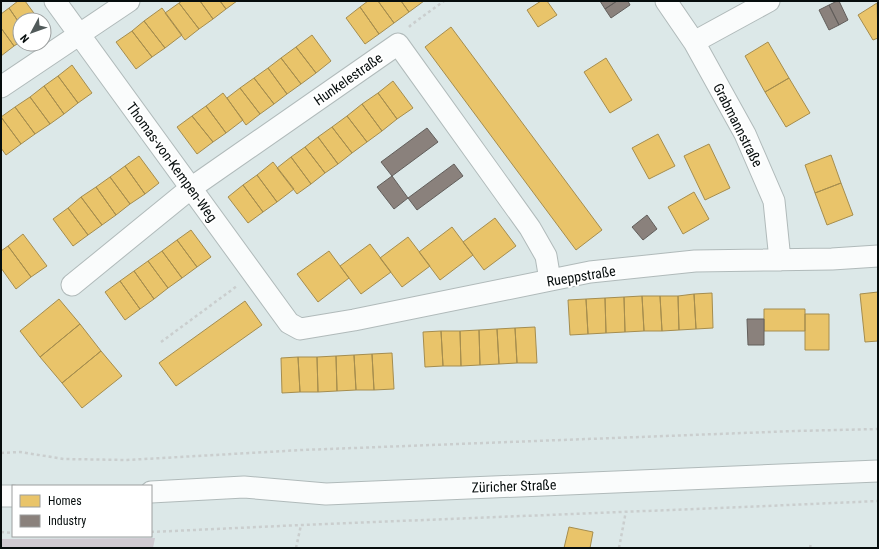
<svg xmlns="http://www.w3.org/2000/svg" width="879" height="549" font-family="'Roboto Condensed',sans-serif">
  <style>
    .green { fill: #cfcad1 }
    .homes { fill: #e9c46a; stroke: #a58d4e }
    .industry { fill: #8a817c; stroke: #625e5b }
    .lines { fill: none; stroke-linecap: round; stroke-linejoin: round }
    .minor-casing { stroke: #b0baba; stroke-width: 23 }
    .path { stroke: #cacece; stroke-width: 2.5; stroke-dasharray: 3 3; stroke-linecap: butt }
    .minor { stroke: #fafcfc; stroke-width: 21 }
    .labels { text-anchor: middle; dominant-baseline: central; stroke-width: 4; stroke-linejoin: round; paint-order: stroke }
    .street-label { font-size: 14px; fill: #060d0d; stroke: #fff }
  </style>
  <rect width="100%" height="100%" fill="#dce8e8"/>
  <path class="green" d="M155 538 153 548H1V539Z"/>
  <path class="homes" d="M18 1H25L39 20H20V24L9 8Z
    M182 1H200L213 19 199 29 179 3Z
    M200 1H220L226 9 213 19Z
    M220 1H237L226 9Z
    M368 1H378L394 23 379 34 360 7Z
    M378 1H401L409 12 394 23Z
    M401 1H424L409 12Z
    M541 1H547L557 15 538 27 527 10Z
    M179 3 199 29 185 40 165 13Z
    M877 3 878 38 873 40 858 15Z
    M360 7 379 34 365 44 346 18Z
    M9 8 20 24V42L14 46 1 28V14Z
    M162 8 182 35 165 48 144 21Z
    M144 21 165 48 152 57 132 31Z
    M451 27 602 230 576 250 425 47Z
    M1 28 14 46 1 56Z
    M132 31 152 57 136 69 116 42Z
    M312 35 331 61 316 73 296 47Z
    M768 42 789 78 765 92 745 56Z
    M296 47 316 73 301 84 281 58Z
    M281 58 301 84 287 94 268 68Z
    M606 58 632 100 610 113 584 72Z
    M72 65 92 93 78 103 58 76Z
    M268 68 287 94 274 104 254 78Z
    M58 76 78 103 64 114 44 86Z
    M254 78 274 104 260 114 240 88Z
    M789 78 810 113 786 127 765 92Z
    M393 81 413 108 397 119 378 93Z
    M44 86 64 114 50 124 30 97Z
    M240 88 260 114 246 125 227 98Z
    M223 93 243 120 226 133 206 106Z
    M378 93 397 119 382 131 362 104Z
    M30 97 50 124 35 134 15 107Z
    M362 104 382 131 367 142 347 116Z
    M206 106 226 133 213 142 192 116Z
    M15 107 35 134 21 144 1 117Z
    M192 116 213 142 197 154 177 127Z
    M347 116 367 142 352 153 332 127Z
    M1 117 21 144 6 155 1 148Z
    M332 127 352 153 338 164 318 137Z
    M658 134 675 166 649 179 632 148Z
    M318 137 338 164 325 173 305 147Z
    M709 144 730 188 705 200 684 156Z
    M305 147 325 173 311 184 291 157Z
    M831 155 841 183 815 193 805 165Z
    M139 156 159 183 145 194 125 166Z
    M291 157 311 184 297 194 277 168Z
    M273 162 294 189 277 202 257 175Z
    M125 166 145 194 130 204 110 177Z
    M257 175 277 202 263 212 243 185Z
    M110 177 130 204 116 215 96 187Z
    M841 183 853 215 827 225 815 193Z
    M243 185 263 212 248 223 228 197Z
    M96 187 116 215 102 225 81 197Z
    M694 192 709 219 683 234 668 207Z
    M81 197 102 225 88 235 68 208Z
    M68 208 88 235 73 246 53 219Z
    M495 218 516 246 484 270 463 242Z
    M452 227 473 255 440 280 419 252Z
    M191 230 211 257 197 267 177 240Z
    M23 234 47 266 31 277 8 246Z
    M408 237 430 266 402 287 380 258Z
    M177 240 197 267 182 278 162 251Z
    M370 244 391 272 361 294 340 266Z
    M8 246 31 277 16 289 1 268V251Z
    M162 251 182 278 168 288 148 261Z
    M329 251 349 278 318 302 297 274Z
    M148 261 168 288 154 299 134 271Z
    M134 271 154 299 140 309 120 281Z
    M120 281 140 309 125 320 105 292Z
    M878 292V341L865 342 860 294Z
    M712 293 713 328 696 329 694 294Z
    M694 294 696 329 679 330 678 296Z
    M642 296H660L662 331H644Z
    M642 296 644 331 625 332 624 297Z
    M660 296H678L679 330 662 331Z
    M624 297 625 332 606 333 605 298Z
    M605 298 606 333 588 334 586 299Z
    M59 299 80 324 40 357 20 331Z
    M586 299 588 334 570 335 568 300Z
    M245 301 262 325 176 386 159 363Z
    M764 309H805V331H764Z
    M805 314H829V350H805Z
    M80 324 101 351 62 383 40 357Z
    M535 327 537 363H517L515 328Z
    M515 328 517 363 499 364 497 329Z
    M497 329 499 364 480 365 479 330Z
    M479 330 480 365 461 366 460 331Z
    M441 331H460L461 366H443Z
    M441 331 443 366 425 367 423 332Z
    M101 351 122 376 82 408 62 383Z
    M392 353 394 389 374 390 372 354Z
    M372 354 374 390H356L354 355Z
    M354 355 356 390 337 391 336 356Z
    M336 356 337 391 318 392 317 357Z
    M298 357H317L318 392H300Z
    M298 357 300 392 282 393 281 358Z
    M569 527 593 532 590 548H564Z"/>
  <path class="industry" d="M600 1H617L605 9Z
    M617 1H628L630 5 611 18 605 9Z
    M837 1H839L848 20 839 25 829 5Z
    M829 5 839 25 829 30 819 10Z
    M427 128 438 142 392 176 381 162Z
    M454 164 463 176 417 210 408 198Z
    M392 176 408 198 394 209 377 187Z
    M647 215 657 229 643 240 632 227Z
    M747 319H764V345H748Z"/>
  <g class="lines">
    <defs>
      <path id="minor" d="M55 1 289 323 300 329 354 320 590 272 695 261 832 259 878 256
        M666 1 694 42 745 134 774 201 780 260
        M694 42 769 1
        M1 87 129 1
        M72 285 191 188 398 44 530 228 546 256 550 280
        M151 492 244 487 326 494 878 471
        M1 496H13"/>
    </defs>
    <use href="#minor" class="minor-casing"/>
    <path class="path" d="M409 27 411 25 444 1
      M161 342 237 286
      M1 453 20 452 64 459 127 460 302 450 795 431 878 429
      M1 532 13 533
      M151 532 301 525 744 507 878 501
      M296 548 301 525
      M619 548 626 511
      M810 548 811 543"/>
    <use href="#minor" class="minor"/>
  </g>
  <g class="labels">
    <g class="street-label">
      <text transform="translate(348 79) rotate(-35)">Hunkelestraße</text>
      <text transform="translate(738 125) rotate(63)">Grabmannstraße</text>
      <text transform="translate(172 162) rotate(54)">Thomas-von-Kempen-Weg</text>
      <text transform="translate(581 276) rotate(-9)">Rueppstraße</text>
      <text transform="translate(514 486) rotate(-2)">Züricher Straße</text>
    </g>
  </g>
  <rect width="879" height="549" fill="none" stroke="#060d0d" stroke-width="4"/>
  <rect x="12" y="485" width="140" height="52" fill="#ffffff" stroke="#9b9e9e"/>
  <rect x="20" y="495" width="20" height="12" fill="#e9c46a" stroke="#9b9e9e"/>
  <text x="48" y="505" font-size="12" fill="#060d0d">Homes</text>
  <rect x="20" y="515" width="20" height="12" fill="#8a817c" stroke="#9b9e9e"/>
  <text x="48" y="525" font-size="12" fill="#060d0d">Industry</text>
  <g transform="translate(32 32) rotate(229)"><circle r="19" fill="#ffffff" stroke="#9b9e9e"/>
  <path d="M0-3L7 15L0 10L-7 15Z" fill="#515a5a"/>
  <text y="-6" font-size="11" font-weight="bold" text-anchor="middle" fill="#060d0d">N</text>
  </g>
</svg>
